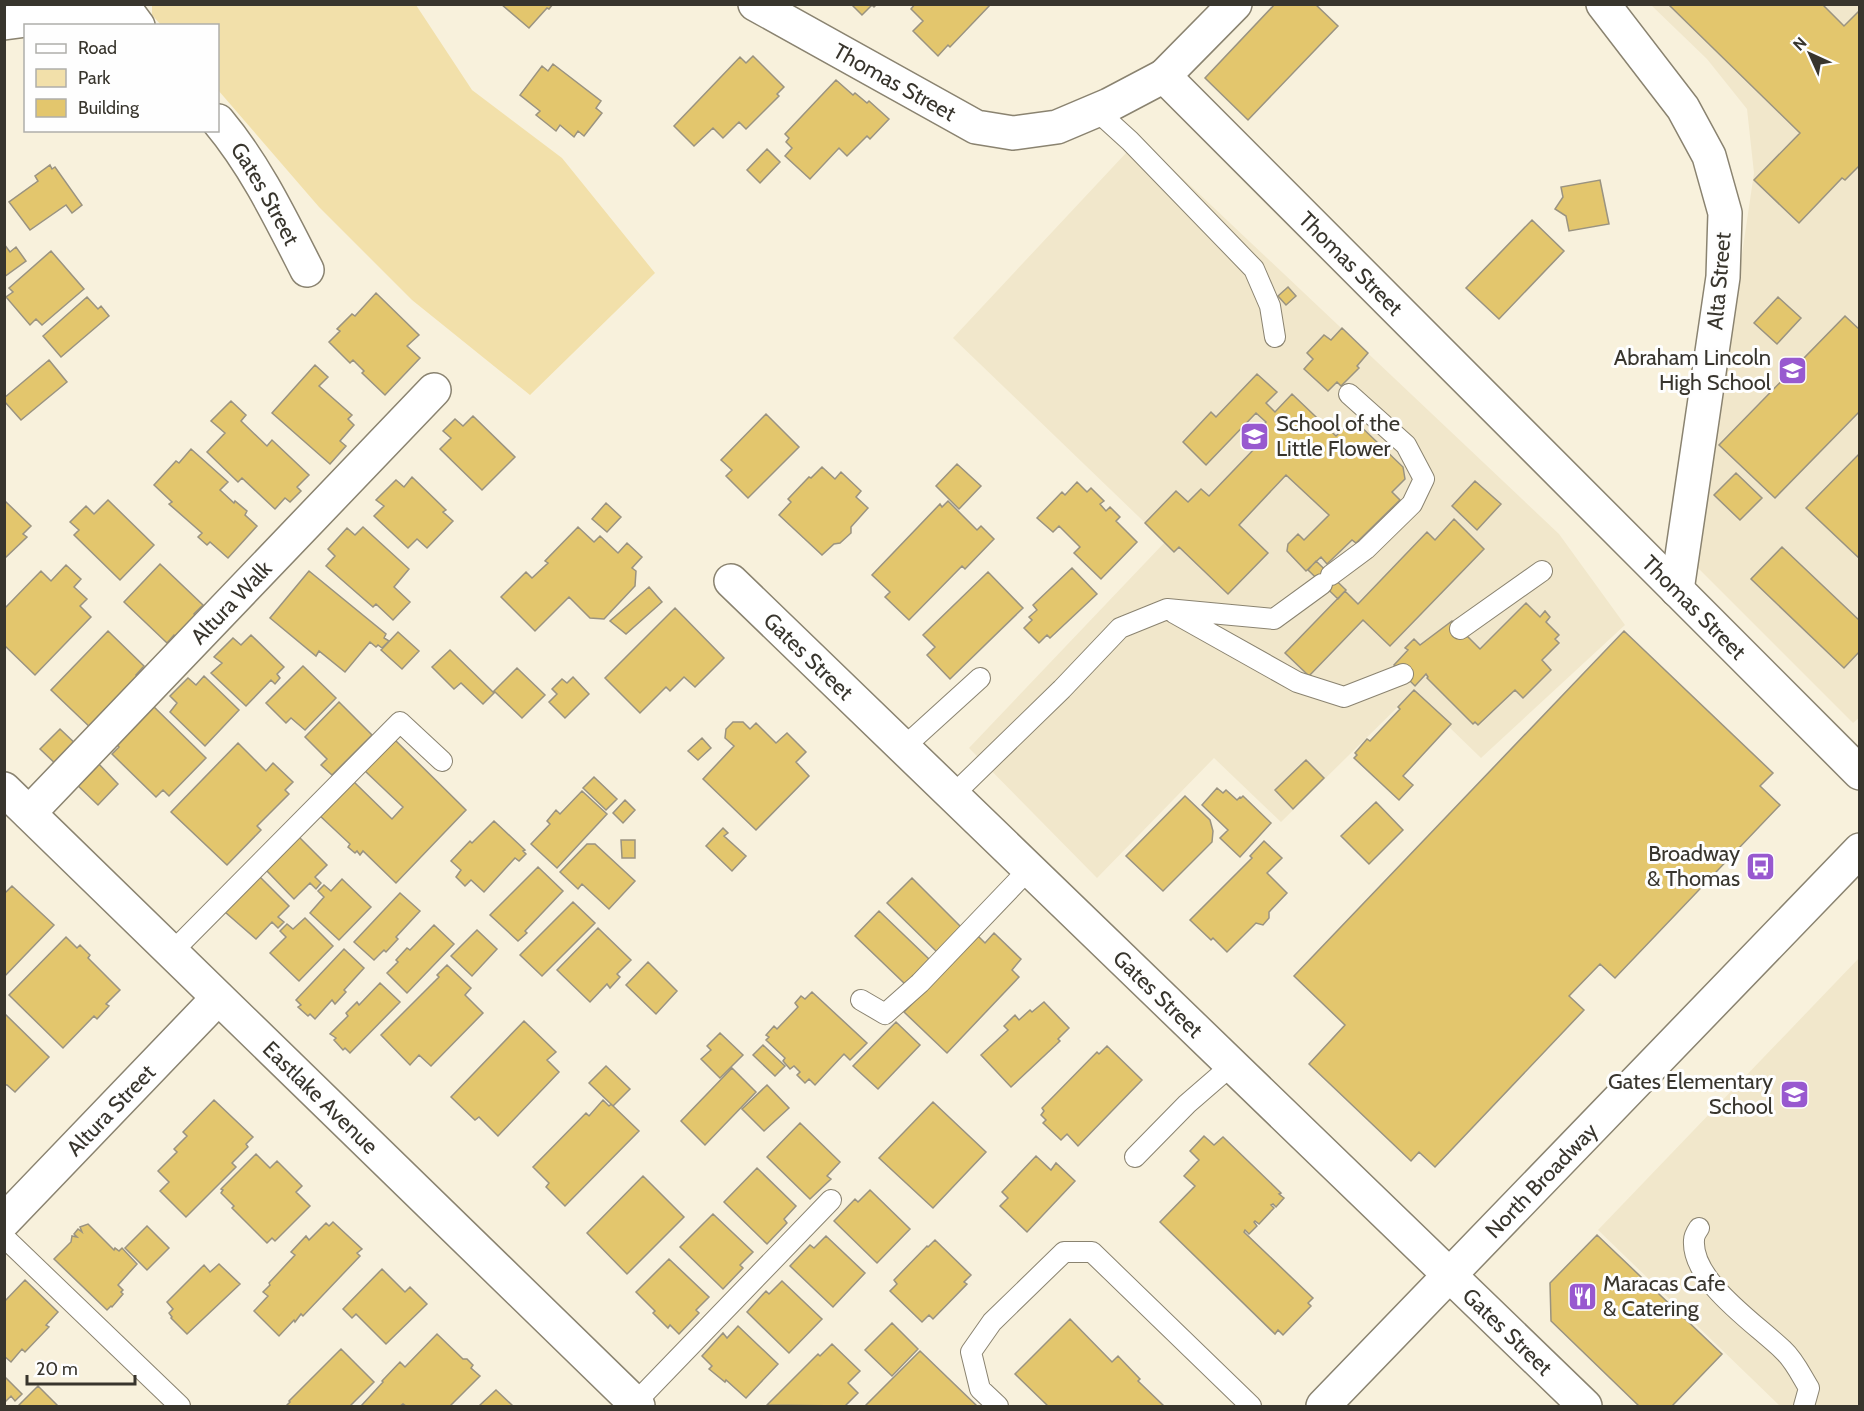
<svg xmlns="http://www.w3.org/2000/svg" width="1864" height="1411" font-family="Cabin,sans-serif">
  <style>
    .built { fill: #f1e7cb }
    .green { fill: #f2e0aa }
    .building { fill: #e3c66d; stroke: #9a9380; stroke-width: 1.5 }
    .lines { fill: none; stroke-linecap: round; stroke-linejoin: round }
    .service-casing { stroke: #8a8370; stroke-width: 22 }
    .minor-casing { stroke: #8a8370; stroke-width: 36 }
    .primary-casing { stroke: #8a8370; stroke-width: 36 }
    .service { stroke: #fff; stroke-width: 20 }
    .minor { stroke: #fff; stroke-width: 33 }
    .primary { stroke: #fff; stroke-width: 33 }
    .labels { text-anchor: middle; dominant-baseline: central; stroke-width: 6; stroke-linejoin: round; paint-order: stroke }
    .street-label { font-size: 22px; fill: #38352d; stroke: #fefefe }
    .poi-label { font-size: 22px; fill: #38352d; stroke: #fefefe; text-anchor: end }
  </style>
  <rect width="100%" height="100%" fill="#f8f1dc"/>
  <path class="built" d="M1651 5H1859L1860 717 1853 723 1696 566 1754 173 1747 109 1707 59Z
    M1140 138 1559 534 1625 625 1481 758 1413 692 1281 822 1214 758 1097 878 969 748 1165 542 953 338Z
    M1859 958V1406H1780L1598 1230Z"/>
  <path class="green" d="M152 5H416L472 90 562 158 655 273 530 395 412 300 319 207 218 90V26L161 25 152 15Z"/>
  <path class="building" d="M501 4H553L549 9 547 8 529 28Z
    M851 4H877L874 7 872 5 862 15Z
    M915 4H991L950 47 948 45 938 56 913 31 923 21 911 9Z
    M1275 4H1315L1338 26 1248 120 1205 78Z
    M1668 4H1822L1844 26 1860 10V165L1845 180 1842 178 1799 223 1754 180 1800 133Z
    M753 56 784 87 777 94 779 96 746 129 739 122 723 138 713 128 694 146 674 126 740 57 746 63Z
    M553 64 601 101 596 108 602 113 584 136 578 131 574 137 560 125 556 131 536 115 540 111 520 95 542 66 548 71Z
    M836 80 853 95 855 93 867 103 869 101 889 119 870 139 867 136 847 156 839 148 810 179 785 156 792 148 786 142 789 138 785 134Z
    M767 149 780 162 760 183 747 170Z
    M50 165 52 169 55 167 82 205 72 213 66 205 30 230 9 202 38 181 35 176Z
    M1600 180 1609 224 1569 231 1566 216 1555 209 1563 197 1561 187Z
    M1532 220 1564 251 1499 319 1466 288Z
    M4 244 10 252 16 247 26 261 4 277Z
    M51 251 84 289 42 325 36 319 30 325 6 297 13 292 9 288Z
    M1288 287 1296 296 1286 305 1278 296Z
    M376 293 419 335 407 346 420 358 385 395 362 373 364 371 353 360 350 363 329 342 340 331 337 329 352 314 355 316Z
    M87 297 98 309 101 306 109 316 61 357 43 336Z
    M1778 297 1801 318 1777 344 1754 323Z
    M1845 316 1860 330V411L1775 498 1719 445Z
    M1342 328 1368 353 1357 366 1359 368 1341 386 1337 382 1328 391 1304 369 1313 359 1307 353 1324 335 1331 340Z
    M49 360 67 382 21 420 4 401V398Z
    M315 365 328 377 319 386 352 415 348 419 354 425 340 441 346 446 330 464 272 413Z
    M1257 374 1277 392 1266 403 1275 412 1292 394 1336 436 1353 419 1403 467 1405 479 1392 492 1400 500 1356 543 1352 540 1327 564 1321 557 1306 571 1287 551 1288 544 1298 534 1304 540 1329 515 1286 475 1239 525 1268 553 1228 594 1179 547 1174 552 1145 523 1176 491 1188 502 1201 489 1209 496 1257 446 1249 439 1266 422 1256 413 1206 465 1183 442 1211 412 1216 417Z
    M231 401 246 415 241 421 267 446 272 440 309 475 297 487 301 491 290 502 285 498 275 509 242 478 238 482 207 452 225 433 211 421Z
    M766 414 799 447 748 498 726 476 732 470 721 460Z
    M473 416 515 457 482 490 440 449 451 438 443 431 455 419 463 426Z
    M191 449 228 482 220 490 234 503 235 501 247 511 245 515 257 526 228 558 210 542 207 545 198 537 202 533 169 504 172 502 154 485 176 461 179 463Z
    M1860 453V559L1806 508Z
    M957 464 981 486 959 509 936 486Z
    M822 467 835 479 841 472 861 491 856 497 868 508 851 527V533L840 543 834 544 822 555 779 515 791 502 788 499 809 477 811 478Z
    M1736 473 1762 498 1740 520 1714 495Z
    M412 477 446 510 443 512 453 521 427 548 417 539 408 548 374 516 384 506 376 500 396 480 404 487Z
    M1475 481 1501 504 1477 530 1452 506Z
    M1077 482 1087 492 1091 488 1104 501 1100 504 1106 511 1110 507 1120 517 1116 521 1137 542 1101 579 1074 553 1080 547 1059 526 1053 532 1037 518 1062 492 1065 495Z
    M108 500 154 545 120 580 74 535 79 530 70 522 86 506 94 514Z
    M5 501 31 526 23 534 27 537 4 559Z
    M948 501 977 530 981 526 994 539 965 569 962 566 909 620 885 597 890 592 872 575 940 504 942 507Z
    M606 503 621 517 607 532 592 519Z
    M1454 519 1484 549 1390 646 1363 620 1309 676 1285 653 1345 591 1358 604 1427 532 1435 540Z
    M363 527 409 569 394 587 410 602 393 620 376 604 373 607 326 566 335 556 328 549 347 528 355 535Z
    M578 527 594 542 600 536 618 553 627 543 642 557 632 568 636 571 635 586 604 619 590 618 569 597 535 631 501 597 526 572 532 578 548 563 545 561Z
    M1782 547 1860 621V651L1844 668 1751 579Z
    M1316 561 1346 590 1338 599 1308 570Z
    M160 564 203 605 194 614 198 617 178 639 174 635 167 643 124 602Z
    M66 565 81 579 74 587 87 599 80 606 91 617 35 675 4 645V609L41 571 51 581Z
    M1072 568 1097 594 1050 638 1047 635 1039 643 1024 628 1032 620 1029 617 1037 610 1033 605Z
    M309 571 386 634 384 638 389 641 382 648 378 645 376 647 370 642 345 672 319 651 316 656 270 618Z
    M988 572 1023 608 950 679 927 655 935 647 923 635Z
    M649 587 662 602 626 634 610 621Z
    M1526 603 1540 617 1545 611 1550 617 1546 622 1559 635 1555 639 1559 643 1542 660 1551 670 1523 698 1515 690 1478 725 1475 722 1473 724 1427 678 1428 677 1426 674 1415 686 1394 665 1408 650 1405 648 1414 639 1420 645 1452 621 1480 649Z
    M675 608 724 658 695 687 684 677 670 691 666 687 640 713 605 678Z
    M108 631 144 666 136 675 142 681 94 731 51 690Z
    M1624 631 1773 773 1760 786 1780 805 1615 978 1600 964 1569 996 1584 1010 1435 1167 1419 1152 1411 1161 1309 1064 1345 1025 1294 976Z
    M398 632 419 651 402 669 381 650Z
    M251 635 284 667 277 674 280 678 275 684 271 680 246 706 211 673 222 663 214 657 233 638 241 645Z
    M450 650 494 693 483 704 461 683 454 689 432 667Z
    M303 666 336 698 305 730 291 718 286 723 266 703Z
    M517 668 545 695 522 718 494 691Z
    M204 676 239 710 205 746 170 712 177 703 170 696 188 678 196 685Z
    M573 677 589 694 565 718 549 702 557 694 552 689 562 679 567 683Z
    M1414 690 1451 724 1403 776 1413 785 1399 800 1354 758 1357 755 1355 753 1367 739 1370 741 1400 709 1398 707Z
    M339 702 372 735 332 775 321 765 327 759 305 737Z
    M150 703 206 758 169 796 163 790 156 797 112 754 119 747 113 741Z
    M733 722H743L750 729 756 723 776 743 787 733 806 752 796 762 809 776 756 830 703 779 734 746 725 738 726 729Z
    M60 729 80 748 60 768 40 749Z
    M702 738 711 748 698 760 688 751Z
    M395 740 466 810 396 883 363 851 360 855 357 851 355 853 348 847 350 844 318 814 352 780 392 819 403 807 365 771Z
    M238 743 266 771 273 763 293 782 285 790 289 794 257 826 261 830 227 865 171 812Z
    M95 760 118 784 98 805 73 781Z
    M1306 760 1324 778 1293 809 1275 790Z
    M594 777 617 799 606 810 583 788Z
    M1217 788 1223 793 1226 790 1237 800 1240 797 1241 798 1243 796 1271 823 1240 857 1220 838 1228 830 1202 805Z
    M582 791 607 814 557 868 531 844 550 824 547 821 556 810 560 814Z
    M1185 796 1210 820 1213 831 1212 842 1163 891 1126 856Z
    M625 800 635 810 623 823 613 813Z
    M1376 802 1403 830 1369 864 1341 836Z
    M494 821 525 850 523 851 526 854 519 861 515 858 484 892 471 880 465 886 456 877 461 870 451 861 470 841 472 843Z
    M723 828 728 833 724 836 746 856 732 871 706 846Z
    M299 837 327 865 315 877 321 883 316 889 310 883 294 899 266 870Z
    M621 840H635V858H622Z
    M1264 841 1282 858 1267 873 1287 893 1269 912V918L1263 925 1256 923 1227 952 1213 938 1211 940 1190 920 1252 858 1250 856Z
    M587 844H595L635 881 609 909 582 884 578 889 560 872Z
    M538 867 563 891 525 931 527 933 518 941 490 915Z
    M260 877 289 906 278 917 284 922 278 928 272 922 256 939 225 912Z
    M912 878 961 927 937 952 887 903Z
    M342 879 371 907 339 940 310 913 324 897 318 891 324 885 331 891Z
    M12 886 54 925 4 977V894Z
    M400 893 420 911 396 937 398 939 386 952 384 950 374 960 354 942Z
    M573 902 595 923 542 976 520 955Z
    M879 911 929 959 905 984 855 936Z
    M305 918 333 946 299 981 270 953 286 937 280 931 287 924 293 929Z
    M434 925 454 944 407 993 387 973 398 962 396 960 407 948 410 950Z
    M598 928 631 960 617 974 620 977 610 988 607 984 590 1002 557 970Z
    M477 930 497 949 472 976 451 956Z
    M994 933 1021 959 1012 970 1019 977 947 1053 904 1012 978 936 985 943Z
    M66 937 77 948 80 945 90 955 88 958 120 990 106 1004 109 1006 97 1019 94 1016 63 1048 9 995Z
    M344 949 364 968 344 990 346 992 335 1004 332 1000 315 1019 310 1014 308 1016 298 1007 301 1005 296 1000Z
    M648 962 677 991 656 1014 626 985Z
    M447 965 471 988 465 995 483 1013 431 1066 419 1055 410 1065 381 1035 439 977 437 975Z
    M380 983 400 1002 350 1053 345 1048 343 1050 334 1040 336 1038 330 1034 348 1016 346 1013 357 1002 359 1005Z
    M812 992 867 1043 850 1060 844 1054 815 1085 809 1079 805 1083 797 1075 800 1072 794 1066 790 1069 783 1061 785 1058 766 1040 769 1037 766 1035 774 1026 777 1029 798 1007 795 1003 801 996 805 999Z
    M1044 1002 1069 1028 1058 1039 1060 1041 1011 1087 981 1055 1008 1030 1004 1026 1015 1015 1019 1020 1030 1010 1032 1012Z
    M4 1013 49 1057 15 1092 7 1085H4Z
    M524 1021 556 1052 547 1060 559 1072 498 1136 479 1117 475 1120 451 1097Z
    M896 1022 920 1045 878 1089 853 1066Z
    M720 1033 743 1055 720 1078 701 1059 711 1050 707 1046Z
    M763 1045 785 1066 775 1076 753 1055Z
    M1107 1046 1142 1080 1078 1146 1067 1134 1061 1140 1043 1123 1046 1120 1041 1115 1044 1111 1042 1108 1097 1052 1099 1054Z
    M606 1066 630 1089 613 1106 589 1083Z
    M732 1068 756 1092 705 1145 681 1121Z
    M767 1085 789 1108 764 1131 742 1109Z
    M214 1100 253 1137 246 1144 248 1147 232 1163 236 1167 186 1217 160 1191 169 1182 158 1171 177 1152 174 1149 187 1136 183 1132Z
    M603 1100 609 1106 611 1104 639 1131 565 1206 546 1187 549 1183 533 1167 586 1113 589 1116Z
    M933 1102 986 1152 933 1208 879 1158Z
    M800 1123 840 1162 827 1176 831 1179 810 1199 767 1157Z
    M1204 1136 1214 1145 1223 1137 1281 1193 1279 1194 1284 1198 1276 1207 1273 1204 1271 1205 1274 1208 1259 1224 1255 1221 1254 1222 1257 1226 1249 1234 1245 1230 1244 1232 1313 1298 1308 1303 1311 1306 1283 1335 1278 1330 1275 1334 1160 1222 1195 1186 1184 1176 1199 1160 1190 1151Z
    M256 1154 270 1168 277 1161 302 1186 296 1192 310 1206 275 1241 272 1238 267 1243 232 1208 234 1206 221 1193 223 1190 221 1189Z
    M1036 1156 1051 1170 1056 1163 1075 1181 1027 1232 1000 1206 1008 1198 1002 1192Z
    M757 1168 796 1206 784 1219 787 1223 767 1244 724 1202Z
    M643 1176 684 1217 627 1274 587 1233Z
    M870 1190 910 1229 877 1263 834 1221 855 1199 858 1202Z
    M713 1214 753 1252 740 1265 743 1268 723 1289 680 1247Z
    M333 1222 362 1249 357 1253 360 1256 303 1316 301 1314 295 1322 294 1320 279 1336 254 1311 268 1296 263 1292 270 1285 269 1283 295 1255 291 1252 306 1236 309 1240 326 1223 329 1226Z
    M88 1224 114 1250 115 1248 119 1251 122 1248 137 1264 118 1285 123 1290 121 1292 123 1294 112 1307 111 1306 107 1310 54 1259 71 1242 72 1236 77 1237 74 1234 78 1229 82 1232 80 1227Z
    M147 1226 169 1248 147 1270 125 1248Z
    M1597 1235 1722 1354 1672 1406H1639L1551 1321 1550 1283Z
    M826 1236 865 1273 833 1307 790 1266 810 1245 814 1248Z
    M935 1240 971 1275 964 1282 967 1284 933 1319 929 1315 922 1322 890 1291 897 1284 894 1280 927 1246 928 1247Z
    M669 1259 709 1297 696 1310 699 1313 679 1334 670 1325 668 1328 653 1313 655 1311 636 1292Z
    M219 1264 240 1284 187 1334 171 1318 172 1317 169 1313 173 1309 167 1302 204 1265 210 1272Z
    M382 1269 405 1292 410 1287 427 1304 386 1344 356 1314 352 1318 343 1309Z
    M25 1280 58 1312 46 1325 49 1327 25 1352 22 1349 11 1362 4 1356V1302Z
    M782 1281 822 1319 789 1353 747 1312 766 1291 769 1294Z
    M1070 1319 1112 1362 1118 1356 1140 1379 1138 1381 1164 1406H1048L1015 1374Z
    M892 1323 918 1349 892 1376 865 1350Z
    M738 1326 778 1364 746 1398 726 1380 725 1382 709 1369 712 1366 702 1356 723 1333 727 1338Z
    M437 1334 463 1359H467L473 1365 471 1368 480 1376 450 1406H406L403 1404 400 1406H361L383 1382 382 1381 400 1362 405 1367Z
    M832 1344 860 1371 848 1383 858 1393 845 1406 767 1405 818 1354 820 1356Z
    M341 1349 374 1382 350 1406H286L290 1402 289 1401Z
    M920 1351 977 1406H865Z
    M4 1376 22 1394 15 1401 11 1396 4 1403Z
    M38 1386 58 1406H18Z
    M496 1390 513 1406H479Z"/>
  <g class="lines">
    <defs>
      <path id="service" d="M1097 111 1130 141 1254 269 1270 306 1275 337
        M1331 575 1366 549 1412 504 1424 479 1406 445 1349 394
        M1174 613 1297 682 1344 697 1403 674
        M1460 629 1542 571
        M904 747 980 678
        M953 795 1062 689 1120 628 1167 609 1274 619 1322 584
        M172 952 400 722 442 761
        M861 1000 885 1014 920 983 1030 868
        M1135 1157 1187 1104 1232 1065
        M1699 1228C1697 1231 1694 1236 1694 1240 1691 1281 1755 1323 1783 1350 1794 1360 1801 1375 1809 1388L1804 1406
        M4 1237 180 1406
        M635 1403 831 1200
        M998 1406 980 1389 971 1352 992 1322 1064 1252H1092L1251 1406"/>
      <g id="minor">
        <path id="s1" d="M755 4 976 127 1013 133 1057 127 1109 105 1164 76 1860 773"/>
        <path d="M1603 4 1683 108 1709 156 1725 213 1723 277 1677 590"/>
        <path d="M4 23 124 7 138 26"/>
        <path d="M1164 76 1235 4"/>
        <path id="s2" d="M218 121C255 165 281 219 307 270"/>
        <path id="s3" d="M731 581 1585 1406"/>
        <path id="s4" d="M4 789 638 1406"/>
        <path id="s5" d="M29 813 434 390"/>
        <path id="s6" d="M4 1221 218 998"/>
      </g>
      <g id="primary">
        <path id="s7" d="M1323 1406 1860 850"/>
      </g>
    </defs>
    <use href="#service" class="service-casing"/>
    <use href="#minor" class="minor-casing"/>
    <use href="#primary" class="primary-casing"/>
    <use href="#service" class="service"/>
    <use href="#minor" class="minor"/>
    <use href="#primary" class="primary"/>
  </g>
  <defs>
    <symbol id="school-square" viewBox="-11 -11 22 22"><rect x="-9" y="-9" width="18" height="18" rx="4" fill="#9859cf" stroke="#fefefe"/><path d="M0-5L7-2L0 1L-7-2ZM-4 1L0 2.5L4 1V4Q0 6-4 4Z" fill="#fff"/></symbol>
    <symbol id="bus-square" viewBox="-11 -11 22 22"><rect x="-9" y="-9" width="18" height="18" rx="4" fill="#9859cf" stroke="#fefefe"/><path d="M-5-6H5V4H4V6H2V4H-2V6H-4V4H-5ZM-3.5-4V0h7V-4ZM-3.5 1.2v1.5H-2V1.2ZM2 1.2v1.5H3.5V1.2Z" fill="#fff"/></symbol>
    <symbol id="restaurant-square" viewBox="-11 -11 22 22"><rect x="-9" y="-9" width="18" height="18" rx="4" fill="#9859cf" stroke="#fefefe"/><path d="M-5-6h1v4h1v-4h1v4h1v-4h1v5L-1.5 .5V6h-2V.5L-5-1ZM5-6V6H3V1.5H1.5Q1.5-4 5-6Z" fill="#fff"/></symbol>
  </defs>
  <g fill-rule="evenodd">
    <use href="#school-square" x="1776" y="354" width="33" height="33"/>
    <use href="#school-square" x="1238" y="420" width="33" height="33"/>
    <use href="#bus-square" x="1744" y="850" width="33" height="33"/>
    <use href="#school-square" x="1778" y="1078" width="33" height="33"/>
    <use href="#restaurant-square" x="1566" y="1280" width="33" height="33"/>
  </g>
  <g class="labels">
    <g class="street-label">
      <text stroke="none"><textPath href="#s1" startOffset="160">Thomas Street</textPath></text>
      <text stroke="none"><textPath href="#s2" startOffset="87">Gates Street</textPath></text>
      <text stroke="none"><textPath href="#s1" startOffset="718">Thomas Street</textPath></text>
      <text transform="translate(1719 281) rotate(-85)">Alta Street</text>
      <text stroke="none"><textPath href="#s5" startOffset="292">Altura Walk</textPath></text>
      <text stroke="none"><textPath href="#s1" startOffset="1204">Thomas Street</textPath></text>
      <text stroke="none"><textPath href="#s3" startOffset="108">Gates Street</textPath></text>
      <text stroke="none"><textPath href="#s3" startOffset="594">Gates Street</textPath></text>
      <text stroke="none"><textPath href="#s4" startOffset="442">Eastlake Avenue</textPath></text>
      <text stroke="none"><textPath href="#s6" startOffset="154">Altura Street</textPath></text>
      <text stroke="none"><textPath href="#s7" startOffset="314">North Broadway</textPath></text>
      <text stroke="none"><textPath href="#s3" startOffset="1080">Gates Street</textPath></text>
    </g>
    <g class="poi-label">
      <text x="1771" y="357">Abraham Lincoln<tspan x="1771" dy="25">High School</tspan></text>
      <text x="1276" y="423" text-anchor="start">School of the<tspan x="1276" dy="25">Little Flower</tspan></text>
      <text x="1740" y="853">Broadway<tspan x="1740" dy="25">&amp; Thomas</tspan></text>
      <text x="1773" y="1081">Gates Elementary<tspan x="1773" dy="25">School</tspan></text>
      <text x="1603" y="1283" text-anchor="start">Maracas Cafe<tspan x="1603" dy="25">&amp; Catering</tspan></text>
    </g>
  </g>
  <rect width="1864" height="1411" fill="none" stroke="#38352d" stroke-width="12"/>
  <rect x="24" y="24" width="195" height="108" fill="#fefefe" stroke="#afaeaa" stroke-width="1.5"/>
  <rect x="36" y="44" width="30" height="9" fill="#ffffff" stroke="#afaeaa" stroke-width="1.5"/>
  <text x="78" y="54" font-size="18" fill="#38352d">Road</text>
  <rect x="36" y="69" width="30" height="18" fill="#f2e0aa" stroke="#afaeaa" stroke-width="1.5"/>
  <text x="78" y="84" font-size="18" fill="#38352d">Park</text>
  <rect x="36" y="99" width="30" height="18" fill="#e3c66d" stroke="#afaeaa" stroke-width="1.5"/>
  <text x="78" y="114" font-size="18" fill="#38352d">Building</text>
  <g transform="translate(1810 54) rotate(315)" stroke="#fefefe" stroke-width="4.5" paint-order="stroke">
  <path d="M0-4.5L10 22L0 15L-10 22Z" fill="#38352d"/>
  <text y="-9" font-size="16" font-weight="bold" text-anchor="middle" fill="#38352d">N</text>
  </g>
  <path d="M27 1375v9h108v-9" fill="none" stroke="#38352d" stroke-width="3"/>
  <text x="36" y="1375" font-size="18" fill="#38352d" stroke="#fefefe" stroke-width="4.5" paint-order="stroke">20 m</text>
</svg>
